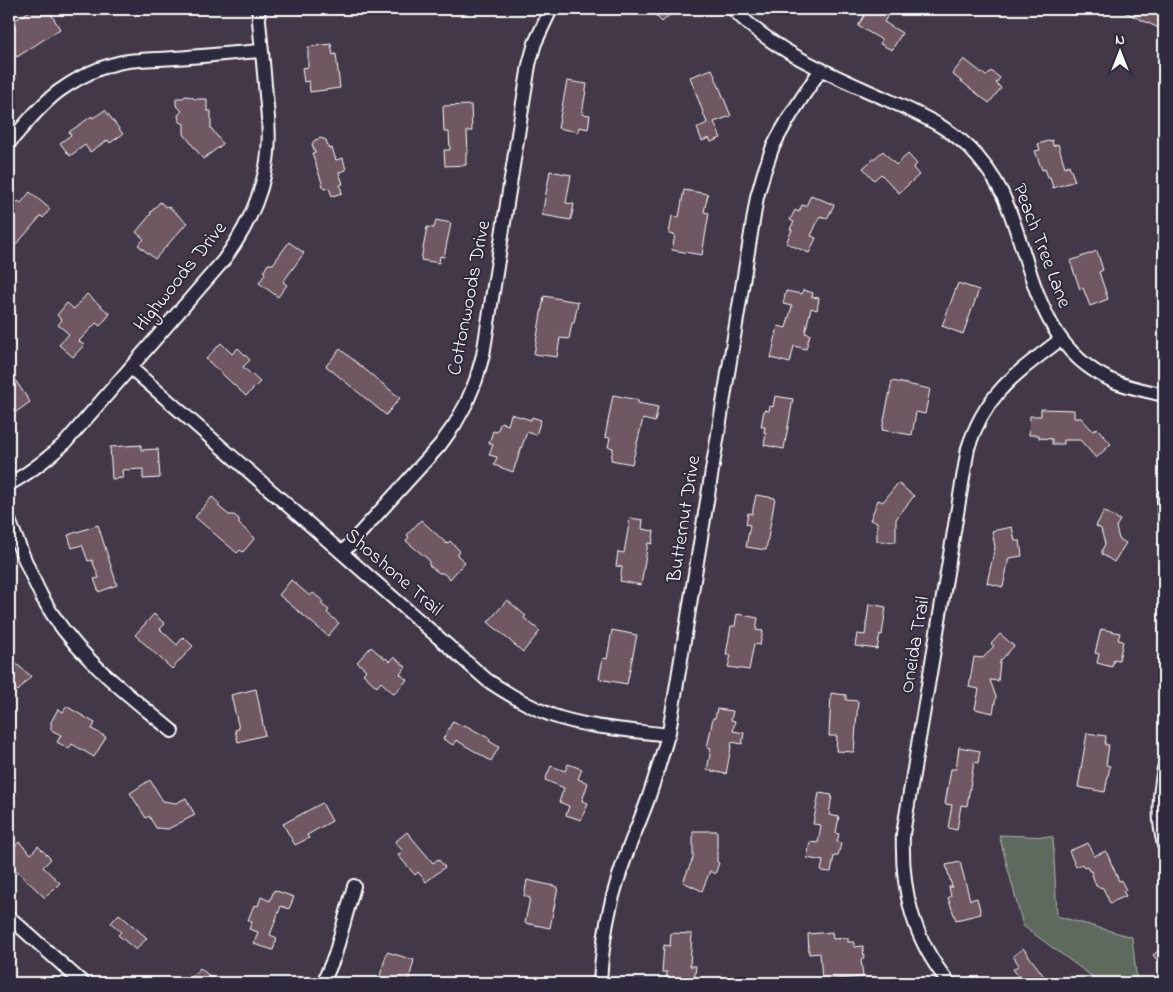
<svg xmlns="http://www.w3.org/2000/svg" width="1173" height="992" font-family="'Indie Flower',sans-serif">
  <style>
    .green { fill: #5f6b5f; stroke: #afb5af }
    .building { fill: #6f5862; stroke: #fff }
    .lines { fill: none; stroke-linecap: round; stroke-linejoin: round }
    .minor-casing { stroke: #fff; stroke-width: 16 }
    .minor { stroke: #2f2a3d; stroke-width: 12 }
    .labels { text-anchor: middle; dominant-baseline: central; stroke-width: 4; stroke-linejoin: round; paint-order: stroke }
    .street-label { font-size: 20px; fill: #fff; stroke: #2f2a3d }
  </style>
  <rect width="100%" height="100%" fill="#423848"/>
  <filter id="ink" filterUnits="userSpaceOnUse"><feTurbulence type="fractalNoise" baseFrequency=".02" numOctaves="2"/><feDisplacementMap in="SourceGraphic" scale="10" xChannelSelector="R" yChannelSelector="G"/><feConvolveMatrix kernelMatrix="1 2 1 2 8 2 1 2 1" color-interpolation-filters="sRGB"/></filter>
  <g filter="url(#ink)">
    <path class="green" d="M999 835 1053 837 1057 916 1132 937 1137 983H1098L1097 980 1023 926Z"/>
    <path class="building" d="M33 9H48L60 29 17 57 9 44V24Z
      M649 9H676L662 22Z
      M875 9H881L889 13 884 22 902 33 892 50 880 44 882 40 858 26 867 11 872 14Z
      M1118 9H1164V21L1161 29Z
      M331 44 333 55 336 54 340 88 310 92 309 81 304 82 302 68 308 67V47Z
      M964 59 986 76 991 71 1000 78 996 83 1001 88 989 103 952 74Z
      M712 69 731 116 714 122 721 138 711 142 709 138 702 141 697 128 707 123 690 77Z
      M567 81 587 84 582 114 590 115 588 129 579 127 578 132 558 128Z
      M185 96 192 97 195 99H207V111H211V128L223 144 203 159 184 134V124L179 121 178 115 182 111 176 105V98H183Z
      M471 105 472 131H467L468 153H466V165L445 166 444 150H450L449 132H444L443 106Z
      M105 110 123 134 110 143 108 140 90 152 85 145 70 156 60 143 71 135 69 132 92 116 93 118Z
      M321 138 326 140 329 149 332 148 336 160 343 158 346 170 339 172 343 184 340 185 342 193 332 196 329 188 324 189 312 153H315L312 144 315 140Z
      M1052 140 1053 146 1058 144 1065 167 1069 165 1075 181 1053 188 1050 177H1048L1045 169 1042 170 1035 151 1040 150 1038 144Z
      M883 151 896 165 908 154 917 164 913 168 919 175 899 193 881 174 874 180 863 168Z
      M550 171 571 175 566 203 574 204 571 220 542 215Z
      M684 190 708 194 704 212 709 213 702 255 672 250 675 235 669 234 672 216 679 217Z
      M30 192 50 209 43 218 41 216 9 253V212L18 201 21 203Z
      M811 195 834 205 827 219 820 216 811 236 816 238 809 253 786 243 792 230 790 229 794 222 790 220 795 210 799 212 802 205 806 206Z
      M160 202 166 207 168 206 187 223 155 259 138 245 144 239 136 232 151 214 150 213Z
      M436 220 451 223 444 257 440 256 439 263 421 260 427 227 434 228Z
      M289 242 304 253 283 282 287 285 278 297 259 283 265 274 264 271 268 264H273Z
      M1097 251 1103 270 1099 272 1108 299 1090 306 1083 288 1080 289 1070 261Z
      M958 283 979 290 963 334 942 326Z
      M803 290 813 293 812 297 819 298 817 310 811 308 805 333 810 334 806 349 794 346 790 363 771 358 778 326 786 328 792 306 783 304 786 291 802 294Z
      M87 294 110 314 100 326 96 323 79 341 84 345 73 357 59 345 69 334 58 325 62 320 57 315 67 303 74 309Z
      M544 296 578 302 574 323H572L569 339 560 338 557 357 534 354Z
      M221 343 232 354 238 348 250 360 243 367 260 382 246 396 206 359Z
      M340 349 400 398 386 415 326 366Z
      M9 371 30 402 9 417Z
      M892 381 930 389 925 414 916 412 912 435 882 430Z
      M613 395 638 400V403L658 407 655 422 643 419 632 464 611 460 613 448 608 447 610 438 605 437Z
      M775 396 793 399 784 449 764 445 766 433H764L765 427H761L764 410 769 411 770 406 773 407Z
      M1041 409 1074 410V418H1081L1093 431 1097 428 1111 444 1096 458 1080 440H1064V444H1052V439L1039 438V435H1029L1030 416H1041Z
      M511 414 531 420 532 417 541 420 536 435 527 432 513 472 494 465 497 457 489 455 493 445 489 443 493 431 497 432 501 422 508 425Z
      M141 445V450L158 449 160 478 143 479V469L122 470 123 478 112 479 110 447Z
      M898 483 914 496 896 519V542L877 541V522L870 520 878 500 883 502Z
      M756 495 775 498 766 550 746 547 750 525 746 524 748 513 752 514Z
      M212 497 220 504 218 506 229 515H234L239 519V524L255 538 243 552 240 550 237 553 195 517Z
      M1104 511 1120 520 1116 527 1119 539 1126 543 1114 562 1102 554V550L1105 544 1101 529 1096 526Z
      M630 518 643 520 642 529 654 531 652 544 648 543 641 585 620 581 622 567 616 566 618 552 624 553Z
      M421 520 447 544 450 541 460 551 457 555 465 562 450 579 443 573H439L429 565V560L406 541 409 537 407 535Z
      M98 525 117 585 99 592 94 579 99 578 92 560 88 561 82 545 72 548 68 535Z
      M1012 527 1015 541H1020L1022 556 1009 558 1003 587 987 583 995 547 992 531Z
      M291 580 310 596 313 593 323 601 321 604 329 610 327 613 339 623 328 636 279 595Z
      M507 600 526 616 524 618 540 631 523 652 488 622Z
      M869 604 886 607 882 635 880 634 877 649 855 646 857 634 865 635Z
      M154 614 165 624 160 629 177 645 183 637 193 646 172 669 135 635Z
      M737 614 758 618 756 630 763 631 760 645 754 644 749 670 728 667 731 655H726L731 626H735Z
      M1101 629 1120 633 1118 640 1123 641 1119 660 1114 659 1112 667 1097 663 1099 654 1095 653Z
      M612 630 637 635 627 684 599 679 603 658 607 659Z
      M1000 634 1014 646 1000 661 998 681 990 680 996 697 993 713 975 709 979 689 969 687 974 657 983 658 994 646 991 644Z
      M371 647 385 659 386 658 390 662 394 657 406 667 400 674 407 680 394 694 381 682 377 687 363 674 366 670 357 662Z
      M9 658 31 676 18 691 9 684Z
      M256 689 265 735 238 742 235 730 239 729 231 695Z
      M831 693 846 695V700L858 701 854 752 836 751 837 736H829Z
      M66 706 95 723 92 729 106 737 94 757 72 744 69 749 57 742 61 735 51 730V722L58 709 63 712Z
      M717 709 733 711 731 720 735 721 733 731 744 733 742 744 732 742 726 774 707 770 711 749 707 748 713 718H715Z
      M453 721 464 727 465 725 490 739 489 741 499 747 491 761 456 740 453 745 443 739Z
      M1087 733 1106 736 1105 745H1109L1106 765 1110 766 1105 792 1078 787Z
      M959 747 980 751 978 763 974 762 967 806 961 805 957 830 948 828 952 805 945 804 951 769H956Z
      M568 764 582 769 578 779 588 783 582 801 588 803 581 820 566 815 569 806 559 802 564 788 545 780 551 766 565 771Z
      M150 780 163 801 176 803 186 798 195 815 168 829 156 828 149 816 146 818 130 793Z
      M819 793 832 795 829 815 839 817 836 833 839 834 837 842 841 843 838 856H834L831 872 821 871 823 861 807 858 810 842 818 843 821 825 813 824Z
      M322 803 332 821 307 835 309 838 295 845 283 824Z
      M693 831H717V862L719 863 715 874 710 871 702 891 683 882 693 858Z
      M407 832 433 863 438 859 445 867 426 882 418 872 415 875 398 855 403 851 395 842Z
      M19 842 31 854 38 846 51 859 43 867 60 883 45 898 9 863V853Z
      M1088 843 1094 856 1106 851 1119 881 1121 880 1126 890 1123 891 1126 896 1110 903 1103 888 1096 886 1091 871H1089L1087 866 1084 867 1082 864 1076 867 1069 851Z
      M960 862 970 900 977 898 981 914 956 920 948 898 951 896 949 887H952L946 865Z
      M527 880 558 887 550 928 525 923 530 898 524 896Z
      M274 890 294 897 289 909 281 906 270 935 277 938 273 950 254 944 258 932 249 929 252 922 248 920 254 905 258 906 261 897 270 901Z
      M119 914 147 938 136 950 118 935 121 932 111 923Z
      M832 932 833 939 848 938V942H854V947L863 946 864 959H861L863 977 822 980 820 953 809 954 808 934Z
      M671 933 692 934 690 966H696L694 983H666L667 972H662L664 945 670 946Z
      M1164 946V969L1153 955Z
      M1023 948 1049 983H1023L1013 969 1019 965 1013 956Z
      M387 952 414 960 408 983H378Z
      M200 968 218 983H187Z"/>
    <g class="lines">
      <defs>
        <path id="minor" d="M733 9C775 53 833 75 888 100 920 115 953 128 977 156 990 171 1001 188 1008 207 1034 273 1040 349 1113 381 1130 388 1147 391 1164 395
          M9 143C25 125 40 105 59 91 83 74 111 61 140 60 152 59 163 59 175 58 204 56 233 53 262 51
          M131 368 487 680C508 694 528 706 551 715 587 728 630 730 668 735
          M9 484C30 473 47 459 65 443L223 261C242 235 257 208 264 176 272 146 268 115 265 85 263 59 260 34 258 9
          M1164 494V510
          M9 520C19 546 29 572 42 597 73 654 124 691 172 731
          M342 553 440 445 455 424 466 404 476 380 483 355 529 65 535 43 551 9
          M1164 768C1159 797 1157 816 1164 845
          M9 917 83 983
          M323 983 335 955 354 886
          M600 983C602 945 608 907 621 870 628 847 639 824 647 802 655 779 662 755 669 732L757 197C761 181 766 165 772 149 785 121 804 95 821 69
          M949 983C913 939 901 890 903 834L968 448C986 392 1016 374 1061 339"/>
      </defs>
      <use href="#minor" class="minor-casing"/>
      <use href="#minor" class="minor"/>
    </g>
  </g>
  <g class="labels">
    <g class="street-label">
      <text transform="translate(1041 246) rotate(69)">Peach Tree Lane</text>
      <text transform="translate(181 277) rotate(-51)">Highwoods Drive</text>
      <text transform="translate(470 298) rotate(-79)">Cottonwoods Drive</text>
      <text transform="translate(685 519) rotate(-81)">Butternut Drive</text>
      <text transform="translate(393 573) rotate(41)">Shoshone Trail</text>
      <text transform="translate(916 645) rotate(-80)">Oneida Trail</text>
    </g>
  </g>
  <rect width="1173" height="992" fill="none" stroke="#2f2a3d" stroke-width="30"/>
  <rect x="15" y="15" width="1143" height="962" fill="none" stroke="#fff" stroke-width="2" filter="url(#ink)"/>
  <g transform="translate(1120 52)" stroke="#2f2a3d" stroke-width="4" paint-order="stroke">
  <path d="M0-4L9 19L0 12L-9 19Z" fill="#ffffff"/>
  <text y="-8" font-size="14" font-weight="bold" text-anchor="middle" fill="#ffffff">N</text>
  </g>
</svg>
